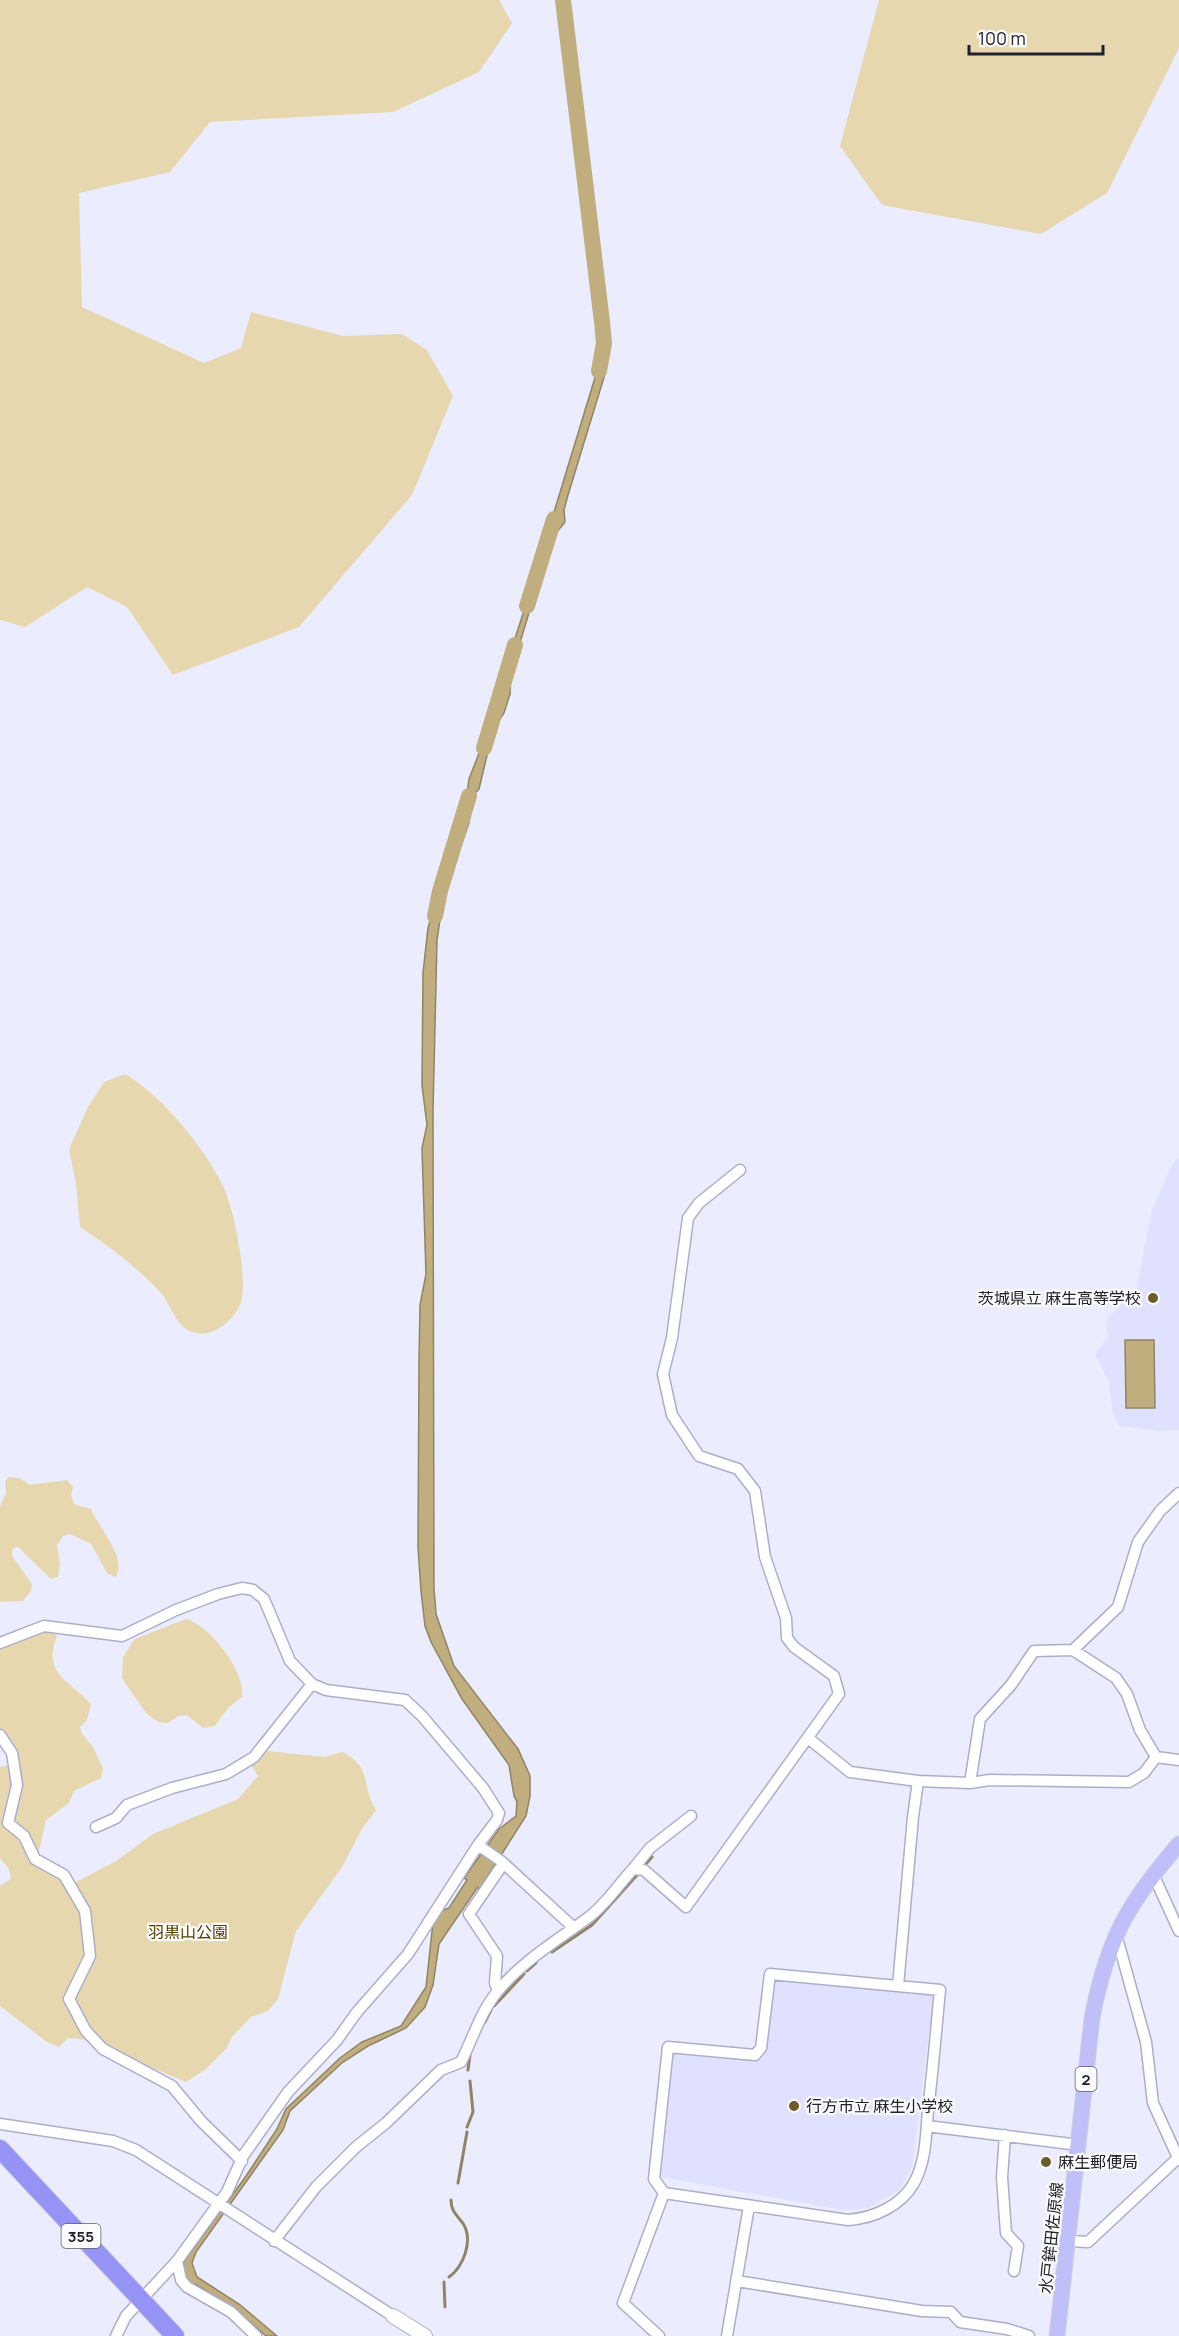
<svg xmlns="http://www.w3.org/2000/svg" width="1179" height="2336" font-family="Manrope,'Noto Sans JP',sans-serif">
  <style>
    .built { fill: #dfe1fe }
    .green { fill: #e6d7ae }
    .water { fill: #c0ae7e; stroke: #908465; stroke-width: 1.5 }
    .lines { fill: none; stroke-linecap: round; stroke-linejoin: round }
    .stream { stroke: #908465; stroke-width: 3 }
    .river { stroke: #c0ae7e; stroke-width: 16 }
    .street-casing { stroke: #acaeca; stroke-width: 13 }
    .secondary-casing { stroke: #acaeca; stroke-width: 16 }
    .primary-casing { stroke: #d3d3d5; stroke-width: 17 }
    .highway-casing { stroke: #d3d3d5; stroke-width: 20 }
    .street { stroke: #fff; stroke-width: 10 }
    .secondary { stroke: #fff; stroke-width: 14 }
    .primary { stroke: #bfbffa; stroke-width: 15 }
    .highway { stroke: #9594f6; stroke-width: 18 }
    .poi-dot { fill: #6e5d2b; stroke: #fbfbfb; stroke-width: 2 }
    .labels { text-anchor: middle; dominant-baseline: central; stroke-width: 4.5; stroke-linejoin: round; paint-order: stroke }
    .shield { fill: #fbfbfb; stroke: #62626a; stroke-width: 1.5 }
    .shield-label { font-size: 15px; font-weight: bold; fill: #21212c }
    .poi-label { font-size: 16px; fill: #21212c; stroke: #fbfbfb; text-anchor: start }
    .park-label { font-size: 16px; fill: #544101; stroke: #fbfbfb }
    .street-label { font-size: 16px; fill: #21212c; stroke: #fbfbfb }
  </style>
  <rect width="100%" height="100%" fill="#ebecfe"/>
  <path class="built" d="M1179 1157V1430L1160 1431 1119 1426 1113 1414 1109 1382 1095 1354 1108 1337 1106 1320 1136 1289 1152 1210 1170 1169Z
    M775 1975 934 1993 912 2168 899 2190 868 2208 842 2210 661 2177 672 2051 764 2058Z"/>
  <path class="green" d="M0 0H499L512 23 479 72 393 112 210 122 170 172 79 193 82 307 204 363 241 348 251 312 343 336 402 334 427 350 453 396 412 495 299 627 173 675 127 607 87 587 25 627 0 620Z
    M879 0H1179V48L1107 193 1041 234 882 205 840 146Z
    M125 1074C162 1096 204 1147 223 1186 234 1208 248 1279 241 1302 235 1320 214 1337 196 1333 176 1329 172 1306 161 1293 137 1267 109 1246 80 1227L76 1184 69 1149 88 1107 104 1082Z
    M9 1477 19 1478 30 1485 67 1480 73 1487 71 1495 74 1504 91 1509C98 1527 129 1560 115 1577L107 1573 91 1544 70 1534 63 1536 57 1545 60 1564 58 1577 51 1579 18 1547 13 1548 12 1556 32 1584 31 1591 23 1601 0 1602V1506L6 1493 5 1481Z
    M186 1619C209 1624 246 1672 242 1697L228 1708 215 1726 203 1728 187 1715 178 1716 168 1723 158 1722 146 1713 122 1678 123 1657 135 1639Z
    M54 1630 57 1636C42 1674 68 1679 91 1704L87 1720 80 1727 82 1734 93 1747 103 1769 101 1778 74 1791 69 1803 46 1820 38 1855 74 1883 116 1861 153 1834 238 1799 258 1776 251 1765 268 1751 324 1757 342 1752C374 1768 360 1786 376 1810L362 1829 342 1867 296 1931 278 1999 268 2011 251 2017 232 2037 226 2049 205 2070 186 2082 87 2040 68 2038 59 2047 47 2042 0 2006V1886L11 1879 9 1869 0 1858V1767L9 1765 15 1749 7 1736 0 1731V1650C14 1636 35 1632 54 1630Z"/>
  <path class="water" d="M604 348 602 370 605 374 568 495 564 510 565 522 552 538 535 593 511 672 510 694 504 713 493 730 479 789 473 795 469 823 444 893 437 940 433 1111 434 1588 436 1614 454 1666 518 1749 530 1776V1796L526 1816 480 1888H477L439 1944 433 1985 425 2007 406 2028 368 2046 343 2062 290 2111 283 2130 196 2252 192 2263 197 2277 239 2304 277 2336H266L235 2309 195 2284H190L184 2278 182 2264 244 2179 277 2129 286 2109 340 2058 362 2042 401 2026 426 1987 433 1922 441 1911 449 1908 467 1880 464 1878 499 1829 516 1816 517 1802 514 1796 509 1765 462 1699 431 1642 425 1626 421 1591 418 1547 419 1361 420 1305 426 1274 422 1148 427 1125 422 1085 423 973 428 928 436 900 461 839 469 779 488 730 503 705 510 654 529 595 545 558 551 522Z
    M1125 1340H1154L1155 1408H1126Z"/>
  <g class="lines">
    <path class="stream" d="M645 1865 652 1857
      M552 1952 592 1925 638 1874
      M527 1971 536 1963
      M494 2006 524 1974
      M485 2022 491 2010
      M468 2070 470 2055
      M467 2127 473 2112 470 2081
      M458 2183 467 2132
      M449 2277C463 2267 473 2242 464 2225 458 2215 451 2213 451 2200
      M444 2282 445 2307"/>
    <path class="river" d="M563 0 602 322 604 343 599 371
      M527 606 554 519
      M484 748 515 645
      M435 916 440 891 469 796"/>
    <defs>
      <path id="street" d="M0 1643 44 1626 122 1636 176 1610 218 1594 242 1588 253 1590 264 1599 290 1661 312 1684 326 1690 405 1700 422 1716 483 1788 499 1813 497 1820 478 1845 408 1954 357 2012 337 2040 288 2092 243 2156 227 2192 177 2261 126 2316 116 2336
        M1073 1650 1116 1678 1127 1694 1140 1730 1156 1757 1179 1760
        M0 1735 12 1753 17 1785 8 1823 24 1836 35 1859 64 1875 85 1911 90 1956 69 1999 86 2031 103 2049 172 2086 201 2121 242 2161
        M808 1738 850 1772 918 1781 970 1783 990 1780 1129 1782 1144 1773 1156 1757
        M970 1783 980 1719 1011 1685 1034 1651 1073 1650 1118 1607 1138 1542 1160 1511 1179 1493
        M96 1827 116 1818 127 1805 172 1788 226 1774 254 1757 312 1684
        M478 1845 501 1861 573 1927
        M633 1869 650 1848 691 1816
        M1153 1874 1179 1931
        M1116 1934 1146 2042 1153 2103 1179 2160
        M770 1974 940 1990C936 2030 933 2070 928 2110 926 2134 926 2162 914 2183 901 2206 874 2218 848 2220L664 2193 654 2179 668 2047 755 2055 761 2048Z
        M898 1986 913 1817 918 1781
        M498 1991 495 1983 497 1956 469 1914 503 1864
        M0 2124 113 2141 136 2150 393 2316
        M927 2126 1079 2145
        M1005 2135 1002 2177 1006 2233 1018 2246 1014 2271
        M274 2241 316 2187 356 2147 386 2123 441 2070 461 2062C473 2038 480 2013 497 1992 521 1962 559 1939 589 1917 606 1904 619 1884 633 1869L644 1870 686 1907 839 1694 834 1676 794 1647 787 1638 786 1618 765 1557 755 1491 738 1469 699 1456 672 1415 663 1374 672 1338 688 1218 699 1203 740 1170
        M1069 2241 1088 2242 1178 2158
        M177 2261 181 2280 187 2287 231 2312 256 2336
        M737 2281 922 2311 951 2312 960 2322 1007 2329 1029 2336
        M659 2336 623 2303 664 2193
        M727 2336 749 2206"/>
      <path id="secondary" d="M393 2316 425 2336"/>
      <path id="primary" d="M1057 2336 1092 2018C1107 1940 1127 1904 1179 1844"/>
      <path id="highway" d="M0 2149 175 2336"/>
    </defs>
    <use href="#street" class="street-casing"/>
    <use href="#secondary" class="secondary-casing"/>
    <use href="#primary" class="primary-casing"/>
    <use href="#highway" class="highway-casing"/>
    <use href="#street" class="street"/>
    <use href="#secondary" class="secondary"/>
    <use href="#primary" class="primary"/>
    <use href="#highway" class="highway"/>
  </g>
  <g class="poi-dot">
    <circle cx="1153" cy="1298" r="6"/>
    <circle cx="794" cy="2106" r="6"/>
    <circle cx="1046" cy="2162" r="6"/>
  </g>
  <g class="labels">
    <g class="shield">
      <rect x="1075.5" y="2067" width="21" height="24" rx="4.5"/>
      <rect x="61.5" y="2224" width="39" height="24" rx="4.5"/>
    </g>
    <g class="shield-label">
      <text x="1086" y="2079">2</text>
      <text x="81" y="2236">355</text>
    </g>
    <g class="poi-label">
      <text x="1141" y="1298" text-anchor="end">茨城県立 麻生高等学校</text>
      <text x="806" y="2106">行方市立 麻生小学校</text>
      <text x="1058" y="2162">麻生郵便局</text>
    </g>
    <g class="park-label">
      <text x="188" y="1932">羽黒山公園</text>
    </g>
    <g class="street-label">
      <text transform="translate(1051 2238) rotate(-84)">水戸鉾田佐原線</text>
    </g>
  </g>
  <path d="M969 45v9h134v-9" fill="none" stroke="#21212c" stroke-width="3"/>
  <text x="978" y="45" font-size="18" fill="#21212c" stroke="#fbfbfb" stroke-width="4.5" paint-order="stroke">100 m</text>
</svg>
